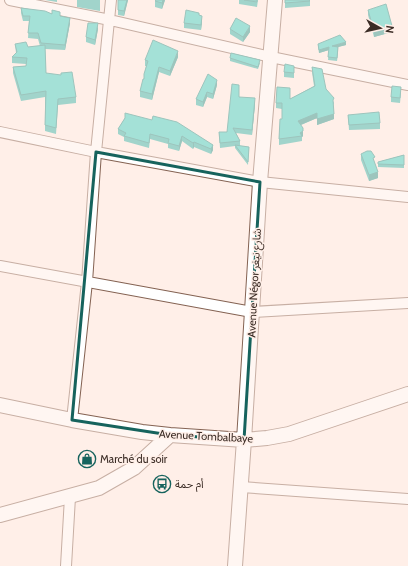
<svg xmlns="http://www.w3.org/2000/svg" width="408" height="566" font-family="Cabin,'Noto Sans Arabic',sans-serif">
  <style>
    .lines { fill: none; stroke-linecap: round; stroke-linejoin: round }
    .street-casing { stroke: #846252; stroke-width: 12 }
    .secondary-casing { stroke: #846252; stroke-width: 16 }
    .street { stroke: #fff; stroke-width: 10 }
    .secondary { stroke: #fff; stroke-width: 14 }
    .wall { fill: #2fb3a9 }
    .shaded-wall { fill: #269289 }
    .building { fill: #37d0c4; stroke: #269289 }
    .marked { fill: none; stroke: #16635d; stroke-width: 3; stroke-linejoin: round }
    .labels { text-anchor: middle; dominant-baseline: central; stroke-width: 3; stroke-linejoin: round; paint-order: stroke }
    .street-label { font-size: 11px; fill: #3b2c25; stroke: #ffefe8 }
    .poi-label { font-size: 11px; fill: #3b2c25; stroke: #ffefe8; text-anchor: start }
  </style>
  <rect width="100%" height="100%" fill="#ffefe8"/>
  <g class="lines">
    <defs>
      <path id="street" d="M10 0 110 20 271 57 408 85
        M0 132 96 152 260 182 408 197
        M0 266 252 312 408 303
        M72 420 87 282 96 152 111 0
        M241 487 408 499
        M66 566 70 497"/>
      <path id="secondary" d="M0 405 72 420 142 432 170 435 244 440 267 438 289 434 408 394
        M0 515 99 488 134 468 170 435
        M235 566 244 440 260 182 275 0"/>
    </defs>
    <use href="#street" class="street-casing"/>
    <use href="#secondary" class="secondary-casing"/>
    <use href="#street" class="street"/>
    <use href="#secondary" class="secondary"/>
  </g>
  <path class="wall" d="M45 0H57V2Z
    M77 0H100V11L77 7Z
    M118 0H128L124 16 118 15Z
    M165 0 162 9 155 7V1Z
    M239 0H258L257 7 239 4Z
    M285 0 310 1V6L285 8Z
    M21 8 60 16 70 23 65 50 45 49 46 73 76 97V103L58 105 56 134 45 131V97L21 101 13 73V67L26 66V64L12 63V57L16 53 15 44 28 47 40 46 38 39 28 38 29 21H23L21 13Z
    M368 10 392 32 374 37 368 15Z
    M199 15 202 22 201 30 184 28V23Z
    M98 29 95 45 86 42V37Z
    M230 29 250 32 243 42 230 34Z
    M318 44 346 45 338 47 337 61 328 60 329 50 319 53 318 47Z
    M178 57 170 76 159 72 152 100 140 97V91L144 79 146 66H145V60Z
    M230 58 260 63 258 69 230 61Z
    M312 67 334 103 333 105 334 119 317 125V118L301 125 303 136 302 137V141L279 145V139L282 119V109L276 108V103L290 99 314 86 312 72Z
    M294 71V78L284 77V72Z
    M217 85 213 99 207 97 203 107 196 105V99Z
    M401 93 400 103 391 102V97Z
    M239 97 255 104 252 135 236 133 240 141V146L249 147 248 165 235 148V146L220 148 219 132H227Z
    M348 115 380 123V129L349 130Z
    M125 118 213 145V150L211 154 194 147 193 149 182 141 179 151 168 148V144L150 139 149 148 124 141V137L118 134V129Z
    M361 154 374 163 378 178 369 181 361 160Z
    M404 155V168L378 167V162Z"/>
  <path class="shaded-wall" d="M127 0H128L124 16V11Z
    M163 0H165L162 9V3Z
    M202 16V22L201 30V25Z
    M70 18V23L65 50V45Z
    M98 23V29L95 45V40Z
    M250 26V32L243 42V37Z
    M392 26V32L374 37V31Z
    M346 42V45L338 47 337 61V58L332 46Z
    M329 47V50L319 53V50Z
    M178 51V57L170 76V71Z
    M159 67V72L152 100V94Z
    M217 80V85L213 99V94Z
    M207 92V97L203 107V102Z
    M255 98V104L252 135V130Z
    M317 113V118L298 126V121Z
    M334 114V119L317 125V119Z
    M303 131V136L302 137 300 133Z
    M182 136V141L179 151V146Z
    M194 142V147L193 149V143Z
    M213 145V150L211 154V149Z
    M378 172V178L369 181V175Z"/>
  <path class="building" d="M118 0H127L124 11 118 10Z
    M156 0H163L162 3 155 1Z
    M244 0H257V2Z
    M285 0H309L310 1 285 3Z
    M386 4 392 26 374 31 368 10Z
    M21 8 45 11 52 14V10L60 12V16L70 18 65 45 41 43 38 33H28L30 16H23Z
    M186 10 199 13V15L202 16 201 25 184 23Z
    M236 18 250 26 243 37 230 29Z
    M88 23H98L95 40 86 37Z
    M340 35 346 42 332 46 338 47 337 58 328 57 329 47 319 50 318 44Z
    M153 40 178 51 170 71 159 67 152 94 140 91 143 79H144V74L148 61 145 60Z
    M26 42 28 47 45 45 46 73 61 75V73L72 72 76 97 58 99 56 128 45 125 46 91 21 95 13 67 26 66 27 58 12 57 17 52 15 44Z
    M231 53 260 60 258 67 230 58Z
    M285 64 294 66V73L284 72Z
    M312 67 322 69 326 89 334 98 333 100 334 114 317 119V113L298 121 303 128V131L300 133 302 136 279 139 280 119H282V103H276L277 87 290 88V99L315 86Z
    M208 74 217 80 213 94 207 92 203 102 196 99Z
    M232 84 239 85V97L255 98 252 130 233 128 240 141 220 143 219 132H227Z
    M392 86 401 87 400 98 391 97Z
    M379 112 380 123 349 125 348 115Z
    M125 113 152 120 153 116 177 122 213 145 211 149 194 142 193 143 182 136 179 146 168 143 169 139 150 134 149 143 124 136 126 133 118 129 125 118Z
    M235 145 249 147 248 162Z
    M367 151H371L375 157 373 158 378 172 369 175 361 154Z
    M404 155V165L378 164V162Z"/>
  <path d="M0 0H408V566H0ZM96 152 260 182 244 440 170 435 72 420Z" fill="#ffefe8" fill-opacity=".55" fill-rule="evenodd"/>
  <path class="marked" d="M96 152 260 182 244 440 170 435 72 420Z"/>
  <defs>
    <symbol id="shop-ring" viewBox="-11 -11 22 22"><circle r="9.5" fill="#ffefe8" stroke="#16635d" stroke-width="1.5"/><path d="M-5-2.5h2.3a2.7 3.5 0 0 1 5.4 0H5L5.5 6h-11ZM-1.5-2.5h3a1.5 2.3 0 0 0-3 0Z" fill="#16635d"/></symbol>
    <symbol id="bus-ring" viewBox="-11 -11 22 22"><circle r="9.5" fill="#ffefe8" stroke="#16635d" stroke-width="1.5"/><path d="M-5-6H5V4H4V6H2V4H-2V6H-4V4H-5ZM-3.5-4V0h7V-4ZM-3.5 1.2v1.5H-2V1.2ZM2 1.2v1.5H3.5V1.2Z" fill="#16635d"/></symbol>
  </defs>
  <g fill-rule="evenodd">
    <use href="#shop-ring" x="77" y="449" width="20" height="20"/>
    <use href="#bus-ring" x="152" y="474" width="20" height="20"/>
  </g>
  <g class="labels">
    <g class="street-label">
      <text transform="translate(254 283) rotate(-87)">Avenue Négor شارع نيغر</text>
      <text transform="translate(206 436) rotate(3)">Avenue Tombalbaye</text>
    </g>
    <g class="poi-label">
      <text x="100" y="459">Marché du soir</text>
      <text x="175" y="484">أم حمة</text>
    </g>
  </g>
  <g transform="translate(380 28) rotate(98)" stroke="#ffefe8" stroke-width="3" paint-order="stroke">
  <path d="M0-3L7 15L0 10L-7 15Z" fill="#3b2c25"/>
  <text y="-6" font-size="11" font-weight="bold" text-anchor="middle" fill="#3b2c25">N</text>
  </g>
</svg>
